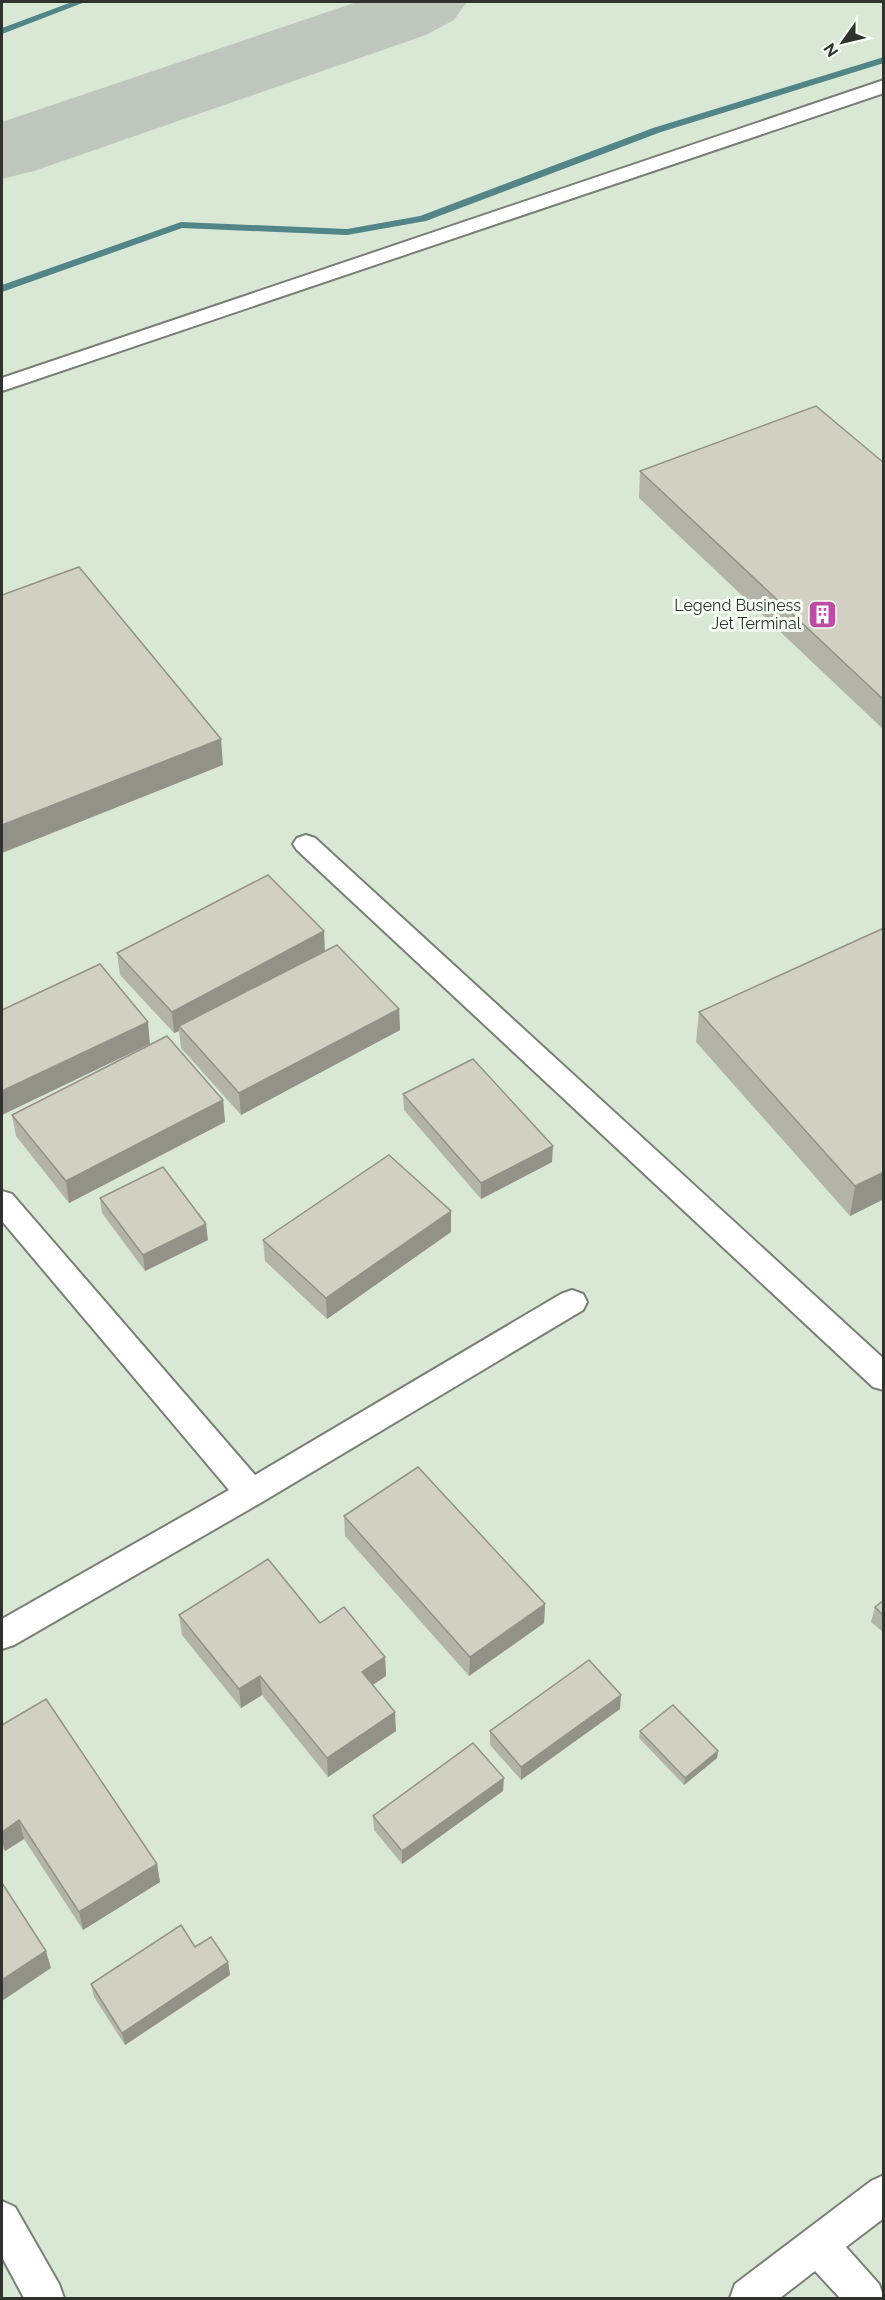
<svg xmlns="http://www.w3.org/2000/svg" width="885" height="2300" font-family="Raleway,sans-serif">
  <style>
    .built { fill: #d9e7d5 }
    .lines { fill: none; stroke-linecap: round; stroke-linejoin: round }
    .stream { fill: #518587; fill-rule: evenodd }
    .taxiway { fill: #bfc6bc; fill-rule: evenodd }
    .service-casing { stroke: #788075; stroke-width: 4 }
    .service { fill: #fff; fill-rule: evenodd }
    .wall { fill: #b4b3a8 }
    .shaded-wall { fill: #929288 }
    .building { fill: #d1d0c3; stroke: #929288; stroke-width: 1.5 }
    .labels { text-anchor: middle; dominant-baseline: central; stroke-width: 6; stroke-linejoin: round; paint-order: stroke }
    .poi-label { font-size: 16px; fill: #2f322d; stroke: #f6fff3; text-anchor: end }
  </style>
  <rect width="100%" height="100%" fill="#e9f1e5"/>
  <path class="built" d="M2 2H883V2298H2Z"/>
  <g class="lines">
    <path class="stream" d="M72 2H85L2 34V28Z
      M884 57V63L661 132 426 221 347 235 182 228 2 292V285L181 222 347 229 420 216 653 128Z"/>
    <path class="taxiway" d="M357 2H467L454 20 426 35 34 171 2 179V122Z"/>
    <defs>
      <path id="service" d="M884 80V93L2 391V378Z
        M306 835 315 838 884 1359V1390L873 1387 297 850 293 844 297 838Z
        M2 1191 12 1194 255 1475 561 1294 572 1290 583 1294 587 1302 583 1310 262 1502 14 1645 2 1649V1619L229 1490 2 1221Z
        M884 2175V2218L846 2247 879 2284 884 2298H840L815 2271 780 2298H730L735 2284 871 2181Z
        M2 2201 15 2207 59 2284 64 2298H24L2 2257Z"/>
    </defs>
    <use href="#service" class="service-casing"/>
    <use href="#service" class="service"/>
  </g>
  <path class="wall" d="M884 463V730L639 498 640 471Z
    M884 928V1199L850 1216 696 1042 699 1012Z
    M325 952 399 1009 400 1030 241 1115 181 1048 179 1031 174 1033 120 975 117 953Z
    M403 1094 552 1162 481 1199 404 1110Z
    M223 1100 225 1122 69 1203 16 1136 12 1115Z
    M100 1198 208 1240 145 1271 102 1213Z
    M451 1232 327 1319 265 1261 263 1240Z
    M344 1516 545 1604 544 1623 469 1676 345 1536Z
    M884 1600V1633L871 1622 875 1607Z
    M179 1615 320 1623 385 1657 386 1676 373 1685 396 1731 328 1777 262 1695 241 1708 182 1635Z
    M620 1709 521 1780 490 1745V1731Z
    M2 1725 157 1864 160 1882 83 1930 24 1839 5 1851 2 1847Z
    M640 1731 718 1751 717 1758 684 1785 639 1738Z
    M503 1791 402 1864 374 1830 373 1816Z
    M195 1947 228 1962 230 1975 125 2045 94 1997 91 1984Z"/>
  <path class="shaded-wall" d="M221 739 223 765 2 853V825Z
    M324 931 325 953 179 1026V1031L174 1033 172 1012Z
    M399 1009 400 1030 241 1115 239 1093Z
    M148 1022 150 1044 2 1115V1091Z
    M223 1100 225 1122 69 1203 66 1181Z
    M553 1146 552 1162 481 1199V1183Z
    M884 1172V1199L850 1216 855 1186Z
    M451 1211V1232L327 1319 326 1298Z
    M206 1224 208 1240 145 1271 143 1255Z
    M545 1604 544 1623 469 1676 470 1657Z
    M385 1657 386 1676 363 1691 362 1672Z
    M260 1676 262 1695 241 1708 239 1689Z
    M621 1695 620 1709 521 1780V1767Z
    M395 1712 396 1731 328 1777 327 1758Z
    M718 1751 717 1758 684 1785 685 1778Z
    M504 1778 503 1791 402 1864V1851Z
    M19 1820 24 1839 5 1851 2 1840V1832Z
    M157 1864 160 1882 83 1930 79 1912Z
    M46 1951 51 1968 2 2001V1980Z
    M228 1962 230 1975 125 2045 122 2033Z"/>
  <path class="building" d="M816 406 884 463V700L640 471Z
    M79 567 221 739 2 825V595Z
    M268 875 324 931 172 1012 117 953Z
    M884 928V1172L855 1186 699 1012Z
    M337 945 399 1009 239 1093 179 1026Z
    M100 964 148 1022 2 1091V1010Z
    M167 1036 223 1100 66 1181 12 1115Z
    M473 1059 553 1146 481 1183 403 1094Z
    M389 1155 451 1211 326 1298 263 1240Z
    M163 1167 206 1224 143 1255 100 1198Z
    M418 1467 545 1604 470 1657 344 1516Z
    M268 1559 320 1623 344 1607 385 1657 362 1672 395 1712 327 1758 260 1676 239 1689 179 1615Z
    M884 1600V1616L875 1607Z
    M589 1660 621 1695 521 1767 490 1731Z
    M46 1699 157 1864 79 1912 19 1820 2 1832V1725Z
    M673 1705 718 1751 685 1778 640 1731Z
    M473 1743 504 1778 402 1851 373 1816Z
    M2 1883 46 1951 2 1980Z
    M181 1925 195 1947 211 1937 228 1962 122 2033 91 1984Z"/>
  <defs>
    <symbol id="building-square" viewBox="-11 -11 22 22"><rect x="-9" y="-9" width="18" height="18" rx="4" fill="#be4ba4" stroke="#f6fff3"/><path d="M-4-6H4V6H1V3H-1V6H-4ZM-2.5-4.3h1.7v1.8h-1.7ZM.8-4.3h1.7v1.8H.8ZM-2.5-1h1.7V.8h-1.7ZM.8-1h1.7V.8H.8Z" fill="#fff"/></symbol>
  </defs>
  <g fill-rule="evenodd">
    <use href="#building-square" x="806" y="598" width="33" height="33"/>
  </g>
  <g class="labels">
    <g class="poi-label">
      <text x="801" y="605">Legend Business<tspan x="801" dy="18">Jet Terminal</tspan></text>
    </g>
  </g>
  <rect width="885" height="2300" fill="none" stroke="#2f322d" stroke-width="6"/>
  <g transform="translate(843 42) rotate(236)" stroke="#f6fff3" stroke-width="4.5" paint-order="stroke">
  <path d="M0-4.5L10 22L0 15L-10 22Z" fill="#2f322d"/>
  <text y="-9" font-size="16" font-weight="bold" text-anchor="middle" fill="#2f322d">N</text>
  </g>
</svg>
